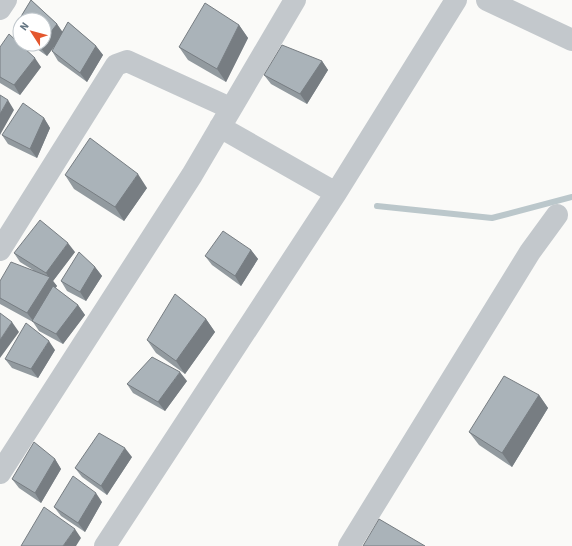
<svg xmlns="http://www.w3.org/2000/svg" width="572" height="546" font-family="'Source Sans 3',sans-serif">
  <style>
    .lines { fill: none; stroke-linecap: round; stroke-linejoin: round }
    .stream { stroke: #bbc7cb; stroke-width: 6 }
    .minor { stroke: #c3c8cc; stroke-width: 22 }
    .wall { fill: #929a9f }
    .shaded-wall { fill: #777d82 }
    .building { fill: #aab3b9; stroke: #777d82 }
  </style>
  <rect width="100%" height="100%" fill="#fafaf8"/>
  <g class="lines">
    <path class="stream" d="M377 206 492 218 572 197"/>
    <path class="minor" d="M487 0 572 40
      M0 9 6 0
      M220 127 336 193
      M0 250 116 65 127 61 230 108
      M0 473 192 175 295 0
      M105 546 336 193 456 0
      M349 546 530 252 557 215"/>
  </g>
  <path class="wall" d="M31 0 57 24 62 32 68 22 96 46 103 55 87 82 58 61 52 51 56 44 47 56 30 44H44V20H20V37L14 28Z
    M239 25 248 38 226 82 188 60 179 47Z
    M0 47 41 67 20 95 0 83Z
    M322 61 328 70 307 104 271 84 264 75Z
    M44 118 50 128 37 158 8 144 2 135Z
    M65 175 147 188 124 221 74 189Z
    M251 250 258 259 241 286 212 265 205 256Z
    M75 252 53 281 57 286 55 288 78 305 85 315 63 344 39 331 33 322 0 304V281L33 270 20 262 14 253Z
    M95 267 102 276 86 301 67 291 61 281Z
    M206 319 215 332 185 374 156 353 147 340Z
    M55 350 38 378 12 368 5 359Z
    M187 381 165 411 133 393 127 384Z
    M539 395 548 408 512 467 479 445 469 432Z
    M132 457 107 495 82 477 75 468Z
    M55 459 61 469 41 503 19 488 12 479Z
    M102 502 85 532 61 516 54 507Z"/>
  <path class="shaded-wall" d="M57 24 64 34 47 56 40 47 42 44H44V41Z
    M239 25 248 38 226 82 217 69Z
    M96 46 103 55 87 82 80 73Z
    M35 58 41 67 20 95 14 85Z
    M322 61 328 70 307 104 300 94Z
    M8 100 14 110 0 135V114Z
    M44 118 50 128 37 158 30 149Z
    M138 174 147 188 124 221 115 207Z
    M68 243 75 252 53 281 57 286 34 322 27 313 49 278 46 273Z
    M251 250 258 259 241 286 235 276Z
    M95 267 102 276 86 301 80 292Z
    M78 305 85 315 63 344 56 334Z
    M206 319 215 332 185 374 176 361Z
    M12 322 19 332 0 358V340Z
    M49 341 55 350 38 378 31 369Z
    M180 372 187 381 165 411 158 402Z
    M539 395 548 408 512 467 502 453Z
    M125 448 132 457 107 495 101 486Z
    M55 459 61 469 41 503 35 493Z
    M96 493 102 502 85 532 78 523Z
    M75 529 81 538 76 546H63Z"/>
  <path class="building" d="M31 0 57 24 44 41V20H20V32L14 28Z
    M205 3 239 25 217 69 179 47Z
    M68 22 96 46 80 73 52 51Z
    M9 34 35 58 14 85 0 77V47Z
    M36 44H42L40 47Z
    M282 45 322 61 300 94 264 75Z
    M0 95 8 100 0 114Z
    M23 103 44 118 30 149 2 135Z
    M90 138 138 174 115 207 65 175Z
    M40 220 68 243 46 273 14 253Z
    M223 231 251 250 235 276 205 256Z
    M79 252 95 267 80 292 61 281Z
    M11 262 50 277 27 313 0 298V281Z
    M53 286 78 305 56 334 32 321Z
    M175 294 206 319 176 361 147 340Z
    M0 313 12 322 0 340Z
    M26 323 49 341 31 369 5 359Z
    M152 357 180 372 158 402 127 384Z
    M504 376 539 395 502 453 469 432Z
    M99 433 125 448 101 486 75 468Z
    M34 442 55 459 35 493 12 479Z
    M73 476 96 493 78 523 54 507Z
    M44 507 75 529 63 546H21Z
    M379 519 425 546H363Z"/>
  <g transform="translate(32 32) rotate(306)"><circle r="19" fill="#ffffff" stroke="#c1c8cd"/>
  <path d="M0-3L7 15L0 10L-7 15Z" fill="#e4572e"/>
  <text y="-6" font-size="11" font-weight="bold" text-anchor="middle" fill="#657683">N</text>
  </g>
</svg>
